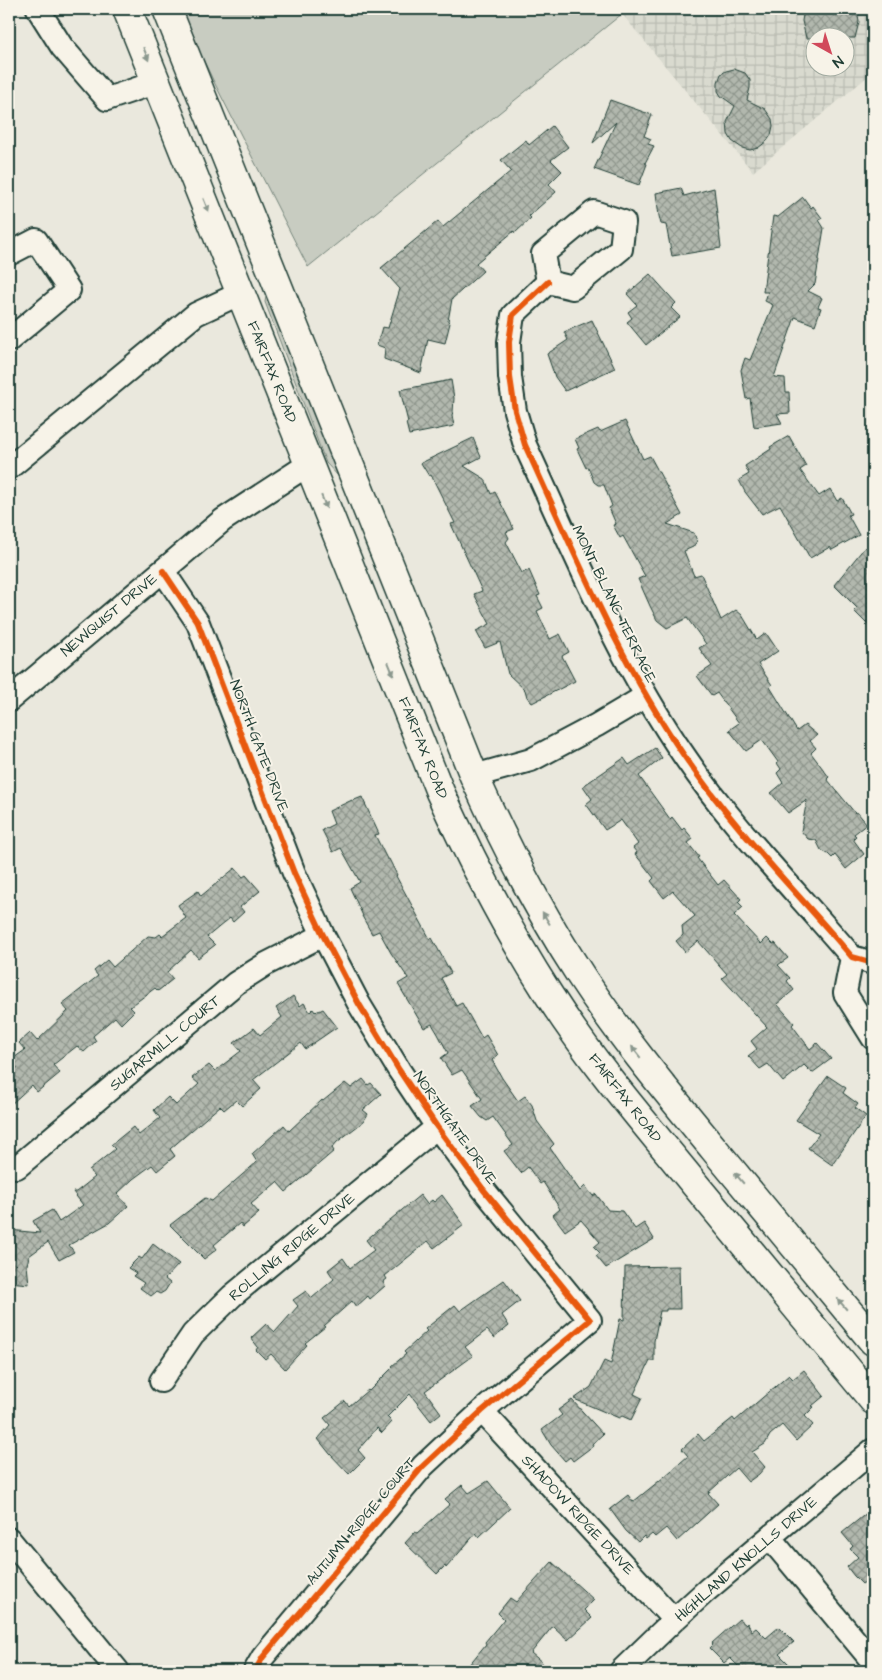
<svg xmlns="http://www.w3.org/2000/svg" width="882" height="1680" font-family="'Architects Daughter',sans-serif">
  <style>
    .industrial { fill: url(#industrial-grid); fill-rule: evenodd }
    .grass { fill: #c8ccc1; stroke: #74847a }
    .building { fill: url(#building-cross-hatch); stroke: #1f3d34 }
    .lines { fill: none; stroke-linecap: round; stroke-linejoin: round }
    .minor-casing { stroke: #1f3d34; stroke-width: 26 }
    .major-casing { stroke: #1f3d34; stroke-width: 31 }
    .minor { stroke: #f7f3e8; stroke-width: 22 }
    .major { stroke: #f7f3e8; stroke-width: 28 }
    .cycleway-casing { stroke: #f7f3e8; stroke-width: 9 }
    .cycleway { stroke: #e8590c; stroke-width: 6 }
    .oneway { fill: #8b988e }
    .labels { text-anchor: middle; dominant-baseline: central; stroke-width: 4; stroke-linejoin: round; paint-order: stroke }
    .street-label { font-size: 15px; fill: #1f3d34; stroke: #f7f3e8 }
  </style>
  <defs>
    <pattern id="industrial-grid" width="8" height="8" patternUnits="userSpaceOnUse" patternTransform="scale(1.25)"><rect width="8" height="8" fill="#d9dacf"/><path d="M0 4h8M4 0v8" fill="none" stroke="#babcb2"/></pattern>
    <pattern id="building-cross-hatch" width="8" height="8" patternUnits="userSpaceOnUse" patternTransform="scale(1.25)"><rect width="8" height="8" fill="#b2b8ae"/><path d="M0 0l8 8M0 8l8-8" fill="none" stroke="#90978e"/></pattern>
  </defs>
  <rect width="100%" height="100%" fill="#eae8dd"/>
  <filter id="ink" filterUnits="userSpaceOnUse"><feTurbulence type="fractalNoise" baseFrequency=".02" numOctaves="2"/><feDisplacementMap in="SourceGraphic" scale="10" xChannelSelector="R" yChannelSelector="G"/><feConvolveMatrix kernelMatrix="1 2 1 2 8 2 1 2 1" color-interpolation-filters="sRGB"/></filter>
  <g filter="url(#ink)">
    <path class="industrial" d="M628 9H873V72L753 172 622 14ZM814 38H844V68H814Z"/>
    <path class="grass" d="M179 9H628L308 267 212 78Z
      M271 295 340 478 326 463 265 302 266 297Z"/>
    <path class="building" d="M804 9H857L859 22 855 38H806L802 21Z
      M734 69 745 73 750 80V88L747 100 765 109 772 119 773 126 771 135 767 141 758 148 750 150 742 148 732 141 728 134 727 122 735 106 721 96 718 91V82L721 74 726 71Z
      M610 100 652 115 644 136 651 139 648 144 654 146 645 163 647 164 639 185 594 169 616 122 593 143Z
      M552 126 568 147 551 160 562 171 549 184 556 192 529 216 531 218 515 233 514 231 476 263 483 271 452 299 448 321 450 323 445 343 428 339 421 373 384 359 385 348 377 345 382 327 388 328 400 289 381 268 438 221 443 227 511 171 501 160 526 140 529 145Z
      M681 188 684 196 714 188 721 248 672 256 666 225 661 224 659 216 656 193Z
      M803 197 811 208 813 206 822 218 819 220 824 228 815 284 808 291 822 298 818 307 821 308 815 325 795 317 774 377 785 378 786 392H789L790 413 777 414 782 423 754 427 750 398 746 399 741 370 745 358 750 360 773 305 765 301 768 292H763L773 216 778 217Z
      M650 274 676 303 671 308 680 317 646 345 627 322 632 318 628 312 637 305 627 294Z
      M592 320 615 368 565 391 555 377 547 354 568 340 564 332Z
      M451 380 454 398 453 412 452 415 454 426 409 435 406 423 408 422 400 390Z
      M625 421 643 459 650 456 682 515 667 524 694 533 697 541 693 547 684 551 694 576 701 574 721 620 736 610 742 615 757 640 766 633 778 651 758 664 772 685 770 687 797 731 805 725 817 735 810 741 816 748 811 753 829 777 827 779 855 813 857 812 867 824 854 834 856 836 853 839 864 854 846 869 835 855 832 858 828 854 821 850 816 840 808 839 801 831 807 800 788 813 771 793 783 783 777 773 781 769 777 763 778 762 762 740 746 751 729 730 739 723 717 693 712 696 697 676 712 666 699 648 706 644 687 618 667 628 657 620 650 606 638 579 645 576 623 536 620 538 613 525 616 524 609 508 612 506 604 485H598L594 482 588 467 586 468 577 449 579 448 575 439 598 429 600 432Z
      M789 436 806 466 800 470 819 496 830 489 837 501 842 498 851 514 848 515 859 535 832 550 830 547 810 558 780 505 762 514 745 492 739 480 749 474 745 466 771 449 770 447Z
      M473 438 481 457 464 466 485 479 491 494 495 492 514 529 506 532 509 538 506 542 522 573 529 570 540 595 537 596 543 608 537 611 550 639 560 634 569 652 562 656 575 681 532 703 527 697 525 690 508 674 500 642 485 648 476 631 490 624 474 594 482 591 451 524 455 523 431 475 429 476 421 463Z
      M865 547 873 555V630L854 611 857 608 834 585Z
      M655 748 662 758 639 776 670 819 672 817 682 830 684 828 693 839 688 843 699 857 697 858 718 885 724 880 741 899 738 902 743 907 734 915 761 944 767 938 773 944 775 943 788 958 778 965 790 978 787 981 794 990 777 1004 794 1023 792 1025 810 1049 817 1043 831 1059 812 1073 804 1065 783 1082 768 1064 760 1069 748 1056 757 1049 751 1041 767 1027 722 978 727 974 698 941 685 952 676 941 683 935 682 926 695 916 673 891 664 898 651 881 654 878 635 854 637 853 633 848 638 844 621 820 605 830 586 804 592 799 583 786 624 758 629 765Z
      M362 797 379 834 375 835 387 859H389L397 875 396 876 430 939 432 938 451 973 441 978 456 1006 462 1003 482 1038 486 1035 498 1055 492 1060 502 1078 518 1101 525 1096 532 1105 537 1121 554 1144 550 1148 580 1191 585 1186 593 1196 596 1194 608 1210 622 1211 635 1229 644 1223 654 1239 606 1268 596 1256 600 1253 594 1247 600 1242 581 1220 565 1231 553 1215 560 1209 543 1182 540 1184 528 1167 521 1173 504 1151 513 1145 493 1117 487 1121 481 1117 472 1106 482 1099 462 1070 452 1075 441 1058 448 1053 438 1034 432 1024 424 1028 398 984 408 978 391 953 379 931 372 934 362 916H363L350 888 360 882 341 848 333 852 322 830 334 824 329 811 352 800V801Z
      M235 868 243 877 246 875 260 891 240 907 244 912 233 922 230 918 207 937 215 945 198 958 191 950 167 972 173 979 158 991 155 988 130 1007 134 1011 121 1024 115 1017 93 1036 96 1041 84 1052 77 1046 53 1065 60 1073 37 1092 32 1085 9 1106V1075L17 1068 11 1060 25 1050 19 1043 30 1033 37 1041 68 1011 62 1004 98 976 94 971 107 960 113 967 148 936 156 937 160 934 162 936 186 918 178 905 198 891 201 896Z
      M293 996 300 1006 304 1003 310 1012 313 1009 315 1012 317 1010 319 1011 323 1009 337 1027 305 1049 301 1043 253 1080 261 1089 242 1106 236 1100 224 1110 220 1106 170 1149 175 1156 157 1171 152 1165 133 1179 117 1194 128 1206 109 1223 69 1245 74 1252 59 1260 48 1242 29 1256 27 1265 29 1284 9 1282V1230L40 1233 33 1221 52 1210 59 1222 83 1205 73 1192H76L95 1177 89 1170 115 1149 111 1145 133 1127 139 1135 160 1118 154 1110 168 1097 176 1105 199 1084 192 1078 209 1065 215 1071 241 1051 234 1043 254 1028 260 1035 282 1017 276 1008Z
      M828 1076 846 1088 843 1093 858 1104 855 1108 866 1116 832 1165 808 1148 819 1134 796 1120Z
      M363 1079 368 1085 371 1083 381 1094 363 1110 368 1114 363 1122 337 1142 332 1148 334 1151 286 1192 277 1182 251 1204 259 1213 243 1227 240 1223 214 1245 217 1249 204 1259 170 1225 205 1198 212 1201 257 1162 252 1154 284 1125 289 1131 322 1100 323 1101 345 1083 351 1088Z
      M420 1195 427 1204 432 1200 434 1202 442 1195 464 1225 434 1248 428 1241 385 1276 387 1279 383 1282 385 1286 370 1299 368 1296 356 1307 352 1301 324 1326 325 1327 305 1343 307 1345 285 1369 271 1354 265 1359 256 1350 258 1347 251 1338 266 1324 275 1332 298 1306 293 1300 306 1291 312 1298 334 1279 328 1270 343 1258 350 1268 374 1250 366 1240Z
      M153 1244 179 1264 165 1279 170 1283 165 1291 160 1294 156 1292 151 1296 140 1288 144 1283 133 1276 136 1273 128 1268 139 1257 142 1259Z
      M679 1266 680 1309H666V1311H660L654 1341V1361H650L634 1394 642 1398 631 1420 622 1416 619 1418 574 1399 591 1387 604 1361 611 1364 620 1319 624 1320 625 1267Z
      M504 1280 520 1301 502 1315 509 1326 494 1338 487 1330 465 1347 473 1356 425 1391 441 1413 431 1421 410 1394 387 1417 392 1422 382 1433 377 1428 358 1450 365 1458 349 1474 330 1454 318 1439 330 1425 324 1418 345 1401 349 1406 368 1390 369 1391 393 1367 392 1366 406 1354 404 1352 427 1331 425 1329 455 1305 460 1311Z
      M804 1370 824 1396 812 1406 814 1407 805 1416 813 1425 796 1441 782 1425 770 1435 765 1444 752 1452 765 1467 759 1474 748 1482 736 1468 708 1493 718 1504 677 1541 666 1528 655 1537 652 1534 646 1539 644 1536 638 1542 626 1531 610 1509 628 1495 633 1502 664 1477 688 1456 682 1449 698 1434 704 1441 733 1418 735 1421 789 1375 793 1379Z
      M572 1400 603 1434 592 1444 593 1446 573 1461 570 1457 565 1461 551 1445 542 1430 562 1415 558 1410Z
      M488 1481 510 1508 479 1537 476 1533 446 1568 445 1566 437 1574 405 1543 415 1532 417 1533 450 1504 445 1499 462 1485 469 1493Z
      M873 1508V1576L862 1584 854 1576 847 1567 858 1557 850 1549 853 1546 842 1533Z
      M552 1562 594 1600 584 1610 592 1618 568 1640 553 1626 531 1653 543 1663 536 1671H464L486 1644 485 1642 504 1619 498 1613 510 1598 516 1602Z
      M739 1619 746 1625 747 1623 752 1631 756 1628 766 1638 779 1627 794 1642 779 1654 796 1671H743L730 1658 724 1663 709 1648 713 1644 712 1643Z"/>
    <g class="lines">
      <defs>
        <path id="minor" d="M38 9 62 47 107 99 157 82
          M594 212 624 222 621 249 573 288 548 282 543 254Z
          M9 254 36 240 69 290 9 340
          M548 282 513 315 509 342 510 377 515 411 525 445C574 551 618 660 685 757 734 829 796 891 852 957L873 963
          M9 468 196 314 241 293
          M163 571 198 623 294 873 323 935 359 1004 399 1070 437 1127 483 1189 590 1320 482 1411 423 1466 263 1657 255 1671
          M9 700 223 520 309 464
          M474 776 531 760 597 725 646 696
          M852 957 845 993 873 1038
          M17 1167 236 983 266 964 323 935
          M161 1381 193 1334 232 1296 437 1127
          M482 1411 674 1620
          M770 1538 873 1662
          M9 1539 118 1671
          M621 1671 674 1620 707 1590 873 1450"/>
        <path id="major" d="M127 9 440 792C472 862 507 930 549 995 591 1061 643 1121 692 1181 753 1254 813 1327 873 1400
          M167 9 474 776C505 845 539 912 581 976 621 1037 668 1093 714 1149 767 1213 820 1277 873 1341"/>
      </defs>
      <use href="#minor" class="minor-casing"/>
      <use href="#major" class="major-casing"/>
      <use href="#minor" class="minor"/>
      <use href="#major" class="major"/>
      <defs>
        <path id="cycleway" d="M548 282 513 315 509 342 510 377 515 411 525 445C574 551 618 660 685 757 734 829 796 891 852 957L873 963
          M163 571 198 623 294 873 323 935 359 1004 399 1070 437 1127 483 1189 590 1320 482 1411 423 1466 263 1657 255 1671"/>
      </defs>
      <use href="#cycleway" class="cycleway-casing"/>
      <use href="#cycleway" class="cycleway"/>
    </g>
    <defs><path id="oneway-solid" d="M-6-.8H1V-3.2L6.5 0L1 3.2V.8H-6Z" transform="scale(1.25)"/></defs>
    <g class="oneway">
      <use href="#oneway-solid" transform="translate(146 54) rotate(68)"/>
      <use href="#oneway-solid" transform="translate(206 205) rotate(68)"/>
      <use href="#oneway-solid" transform="translate(324 502) rotate(68)"/>
      <use href="#oneway-solid" transform="translate(391 669) rotate(68)"/>
      <use href="#oneway-solid" transform="translate(546 918) rotate(-121)"/>
      <use href="#oneway-solid" transform="translate(636 1052) rotate(-128)"/>
      <use href="#oneway-solid" transform="translate(739 1178) rotate(-130)"/>
      <use href="#oneway-solid" transform="translate(842 1304) rotate(-130)"/>
    </g>
  </g>
  <g class="labels">
    <g class="street-label">
      <text transform="translate(272 372) rotate(68)">FAIRFAX ROAD</text>
      <text transform="translate(614 604) rotate(64)">MONT BLANC TERRACE</text>
      <text transform="translate(109 615) rotate(-40)">NEWQUIST DRIVE</text>
      <text transform="translate(259 746) rotate(69)">NORTH GATE DRIVE</text>
      <text transform="translate(423 748) rotate(68)">FAIRFAX ROAD</text>
      <text transform="translate(165 1043) rotate(-40)">SUGARMILL COURT</text>
      <text transform="translate(625 1098) rotate(52)">FAIRFAX ROAD</text>
      <text transform="translate(455 1128) rotate(55)">NORTHGATE DRIVE</text>
      <text transform="translate(292 1247) rotate(-40)">ROLLING RIDGE DRIVE</text>
      <text transform="translate(578 1515) rotate(47)">SHADOW RIDGE DRIVE</text>
      <text transform="translate(361 1521) rotate(-50)">AUTUMN RIDGE COURT</text>
      <text transform="translate(746 1559) rotate(-41)">HIGHLAND KNOLLS DRIVE</text>
    </g>
  </g>
  <rect width="882" height="1680" fill="none" stroke="#f7f3e8" stroke-width="30"/>
  <rect x="15" y="15" width="852" height="1650" fill="none" stroke="#1f3d34" stroke-width="2" filter="url(#ink)"/>
  <g transform="translate(830 52) rotate(141)"><circle r="24" fill="#f7f3e8" stroke="#a1aaa0"/>
  <path d="M0-4L9 19L0 12L-9 19Z" fill="#d1495b"/>
  <text y="-8" font-size="14" font-weight="bold" text-anchor="middle" fill="#1f3d34">N</text>
  </g>
</svg>
